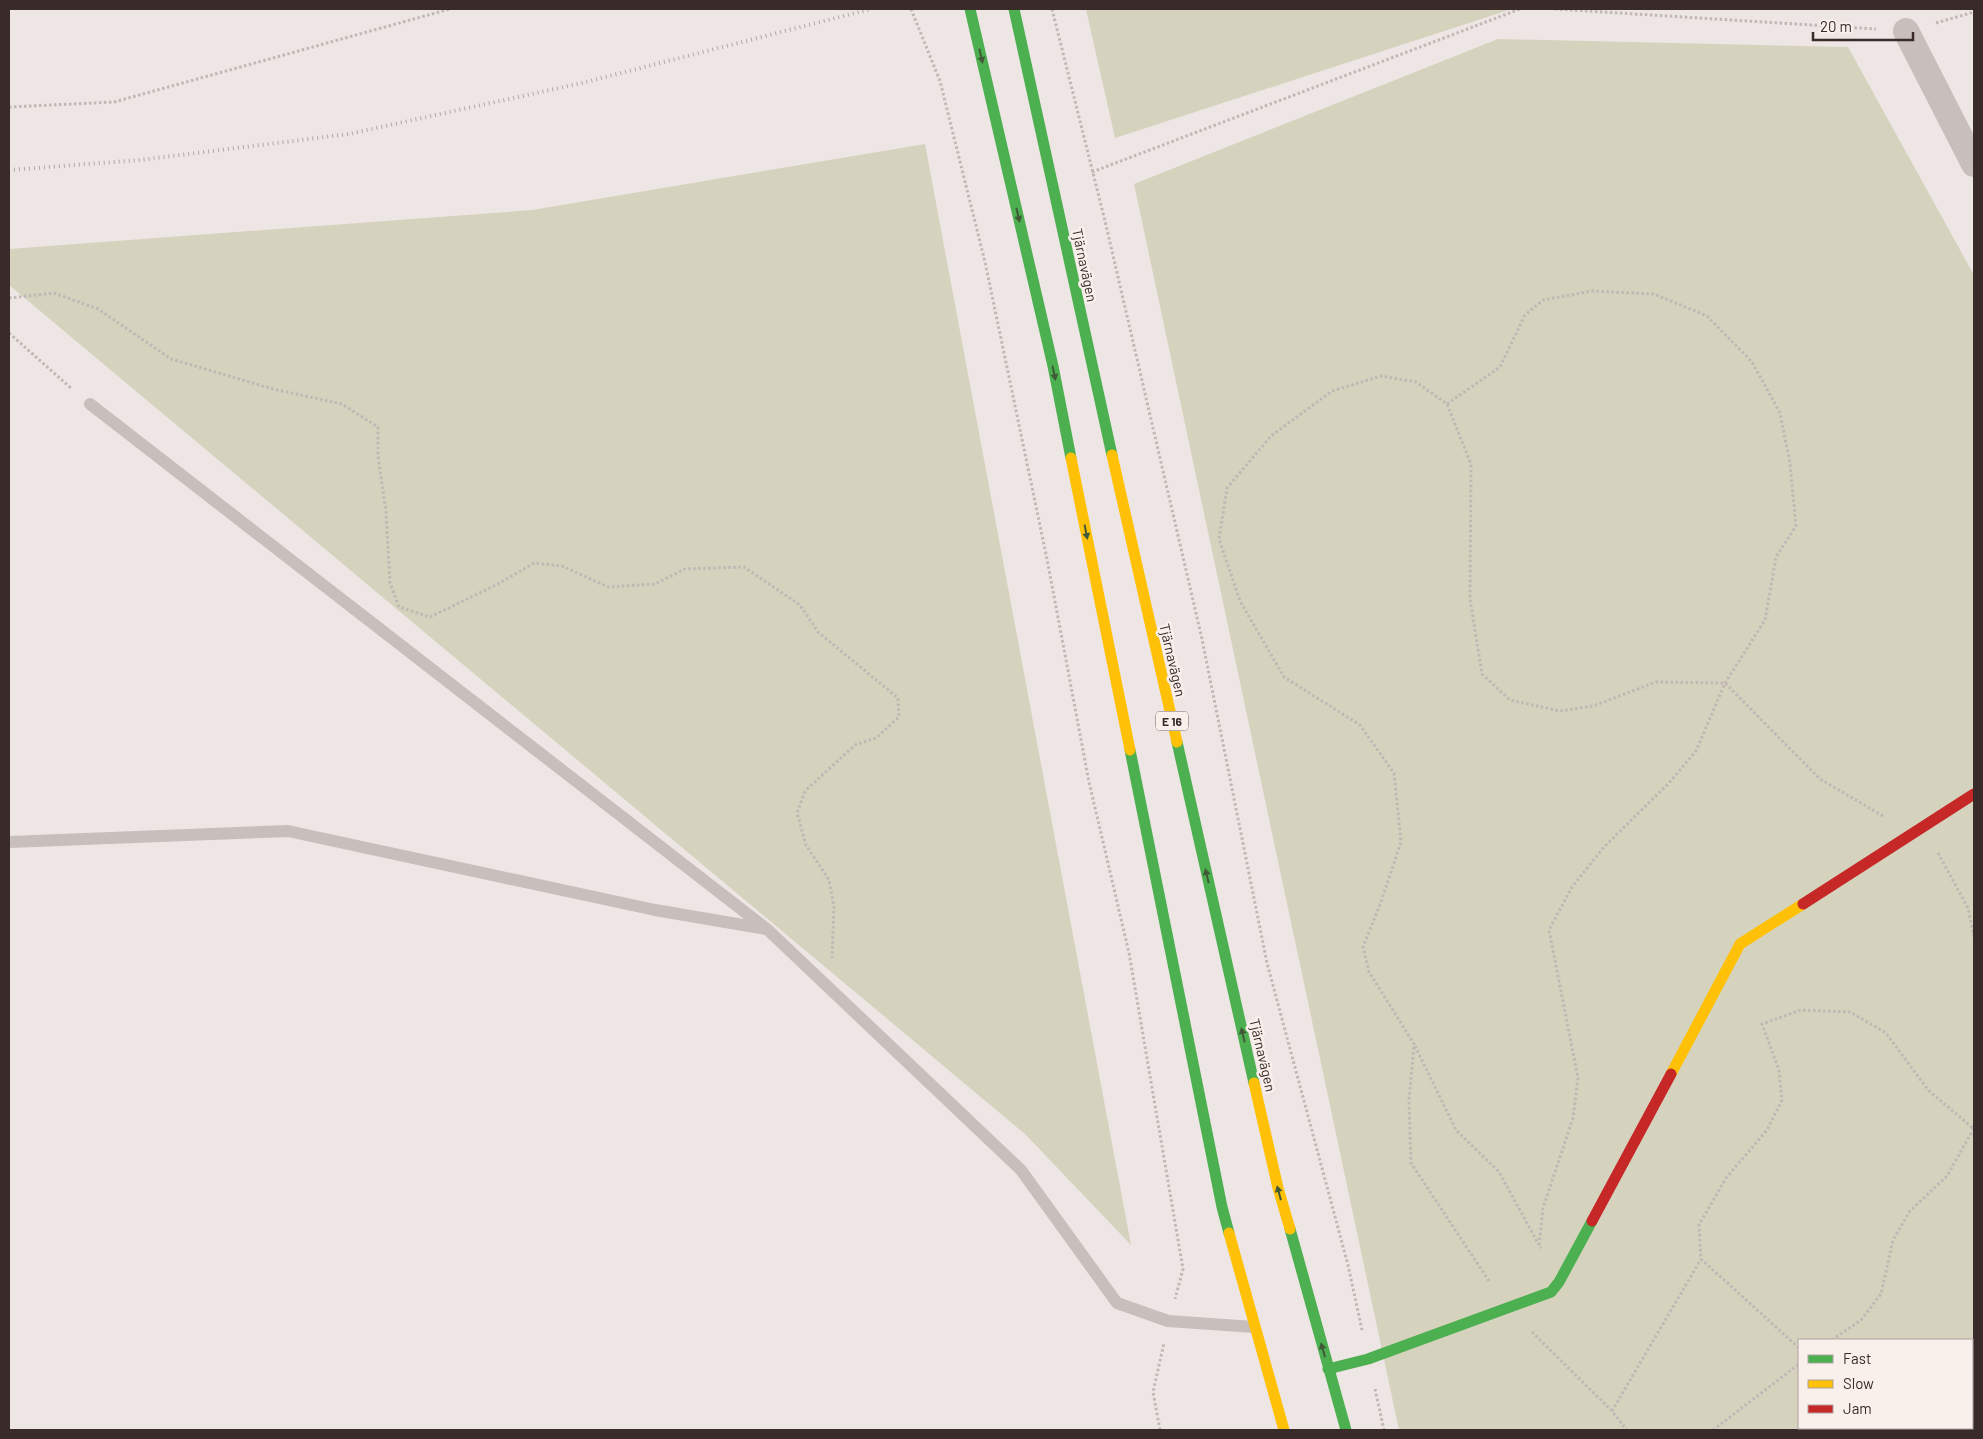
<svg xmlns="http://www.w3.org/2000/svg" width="1983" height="1439" font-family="Barlow,sans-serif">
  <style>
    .green { fill: #d5d3be; fill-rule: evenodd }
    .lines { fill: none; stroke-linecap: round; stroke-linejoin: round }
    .path { stroke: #c1b7b4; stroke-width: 3; stroke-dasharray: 2.5 2.5; stroke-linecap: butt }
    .lane { stroke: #c8bfbc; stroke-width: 12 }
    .street { stroke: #c8bfbc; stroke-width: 26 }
    .fast { stroke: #4caf50; stroke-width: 11 }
    .slow { stroke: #ffc107; stroke-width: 11 }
    .jam { stroke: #c62828; stroke-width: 11 }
    .rail { stroke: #b0a8a6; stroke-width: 4; stroke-dasharray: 1 4; stroke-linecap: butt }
    .oneway { fill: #405937 }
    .labels { text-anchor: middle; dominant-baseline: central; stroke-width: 5; stroke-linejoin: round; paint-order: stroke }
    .shield { fill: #faf0eb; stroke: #736664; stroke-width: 1 }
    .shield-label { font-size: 12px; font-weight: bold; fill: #392b2a }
    .street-label { font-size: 14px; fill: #392b2a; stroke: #faf0eb }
  </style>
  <rect width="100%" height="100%" fill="#eee6e4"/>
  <path class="green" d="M1086 9H1512L1115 138Z
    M1498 39 1848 47 1974 275V1430H1399L1134 184ZM1799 1340H1972V1428H1799Z
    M925 144 1131 1245 1025 1134 9 285V249L532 210Z"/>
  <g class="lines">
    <path class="path" d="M911 9 940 81 985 262 1047 559 1089 782 1129 953 1183 1269 1175 1299
      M1052 9 1105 221 1202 639 1267 963 1348 1265 1362 1330
      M1555 9 1876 29
      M1936 23 1974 12
      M9 107 114 102 450 9
      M1092 172 1520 9
      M9 298 54 293 98 309 171 359 273 389 342 404 378 427V456L386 512 390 583 399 607 430 617 496 585 534 563 562 566 608 587 655 584 685 569 744 567 800 605 818 632 898 698 899 717 876 738 855 745 805 791 797 813 806 845 829 880 834 907 832 958
      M9 333 72 389
      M1447 404 1500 367 1525 315 1543 300 1592 291 1654 294 1707 316 1752 362 1780 413 1790 463 1796 526 1776 557 1765 620 1725 683 1696 751 1669 783 1604 847 1572 887 1549 930 1578 1078 1573 1118 1543 1208 1539 1246 1541 1248
      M1938 853 1968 908 1974 937
      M1415 1046 1456 1130 1499 1172 1539 1245
      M1489 1281 1411 1163 1409 1101 1414 1044 1369 972 1363 947 1381 902 1401 842 1394 773 1360 725 1284 677 1240 601 1219 539 1227 488 1271 436 1332 391 1381 376 1416 382 1447 404 1471 464 1470 599 1482 674 1510 700 1560 711 1593 706 1656 682 1725 683 1820 779 1883 816
      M1532 1332 1612 1411 1627 1430
      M1832 1340 1861 1320 1881 1294 1893 1240 1910 1211 1947 1176 1974 1128
      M1799 1348 1701 1259 1699 1225 1726 1178 1767 1130 1782 1100 1779 1070 1762 1024 1801 1010 1850 1012 1886 1033 1928 1090 1974 1129
      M1375 1389 1384 1430
      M1612 1411 1701 1259
      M1888 1428 1891 1430
      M1160 1430 1153 1392 1164 1343
      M1713 1430 1799 1364"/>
    <path class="lane" d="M90 404 768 930 1021 1170 1117 1303 1168 1321 1254 1327
      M9 842 288 831 655 910 766 929"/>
    <path class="street" d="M1906 31 1974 164"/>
    <path class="fast" d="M970 9 1053 366 1071 458
      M1014 9 1112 455
      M1177 742 1254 1083
      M1130 750 1222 1207 1229 1233
      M1290 1229 1346 1430
      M1328 1369 1368 1359 1551 1292 1559 1282 1592 1221"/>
    <path class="slow" d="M1112 455 1177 742
      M1071 458 1130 750
      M1671 1074 1740 944 1803 904
      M1254 1083 1278 1188 1290 1229
      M1229 1233 1284 1430"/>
    <path class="jam" d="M1803 904 1974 794
      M1592 1221 1671 1074"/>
    <path class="rail" d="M9 170 140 160 349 134 582 83 871 9"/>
  </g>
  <defs><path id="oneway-solid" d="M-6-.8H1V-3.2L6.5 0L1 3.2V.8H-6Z" transform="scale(1.25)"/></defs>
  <g class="oneway">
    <use href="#oneway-solid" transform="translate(981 56) rotate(77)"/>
    <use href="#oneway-solid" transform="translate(1018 215) rotate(77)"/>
    <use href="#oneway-solid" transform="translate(1054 373) rotate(78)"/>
    <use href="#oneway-solid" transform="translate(1086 532) rotate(79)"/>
    <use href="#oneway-solid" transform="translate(1207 876) rotate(-103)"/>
    <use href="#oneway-solid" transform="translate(1243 1035) rotate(-103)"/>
    <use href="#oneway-solid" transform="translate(1279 1193) rotate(-105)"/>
    <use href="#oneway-solid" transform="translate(1323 1350) rotate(-106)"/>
  </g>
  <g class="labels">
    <rect class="shield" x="1156" y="711.5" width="32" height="19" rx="4"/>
    <g class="shield-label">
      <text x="1172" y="721">E 16</text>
    </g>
    <g class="street-label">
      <text transform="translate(1085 265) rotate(78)">Tjärnavägen</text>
      <text transform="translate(1173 660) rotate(77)">Tjärnavägen</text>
      <text transform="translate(1263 1055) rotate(77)">Tjärnavägen</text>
    </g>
  </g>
  <rect width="1983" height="1439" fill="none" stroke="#392b2a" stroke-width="20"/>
  <rect x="1798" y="1339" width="175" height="90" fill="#faf0eb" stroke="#ada19e"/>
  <rect x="1808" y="1355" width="25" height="8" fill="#4caf50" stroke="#ada19e"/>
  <text x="1843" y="1364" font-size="15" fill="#392b2a">Fast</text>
  <rect x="1808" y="1380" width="25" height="8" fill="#ffc107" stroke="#ada19e"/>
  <text x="1843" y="1389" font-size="15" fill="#392b2a">Slow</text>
  <rect x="1808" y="1405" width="25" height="8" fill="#c62828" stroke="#ada19e"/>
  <text x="1843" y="1414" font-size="15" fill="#392b2a">Jam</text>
  <path d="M1813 32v8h100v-8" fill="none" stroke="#392b2a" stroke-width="2.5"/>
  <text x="1820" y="32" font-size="15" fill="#392b2a" stroke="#faf0eb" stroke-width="4" paint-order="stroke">20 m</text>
</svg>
